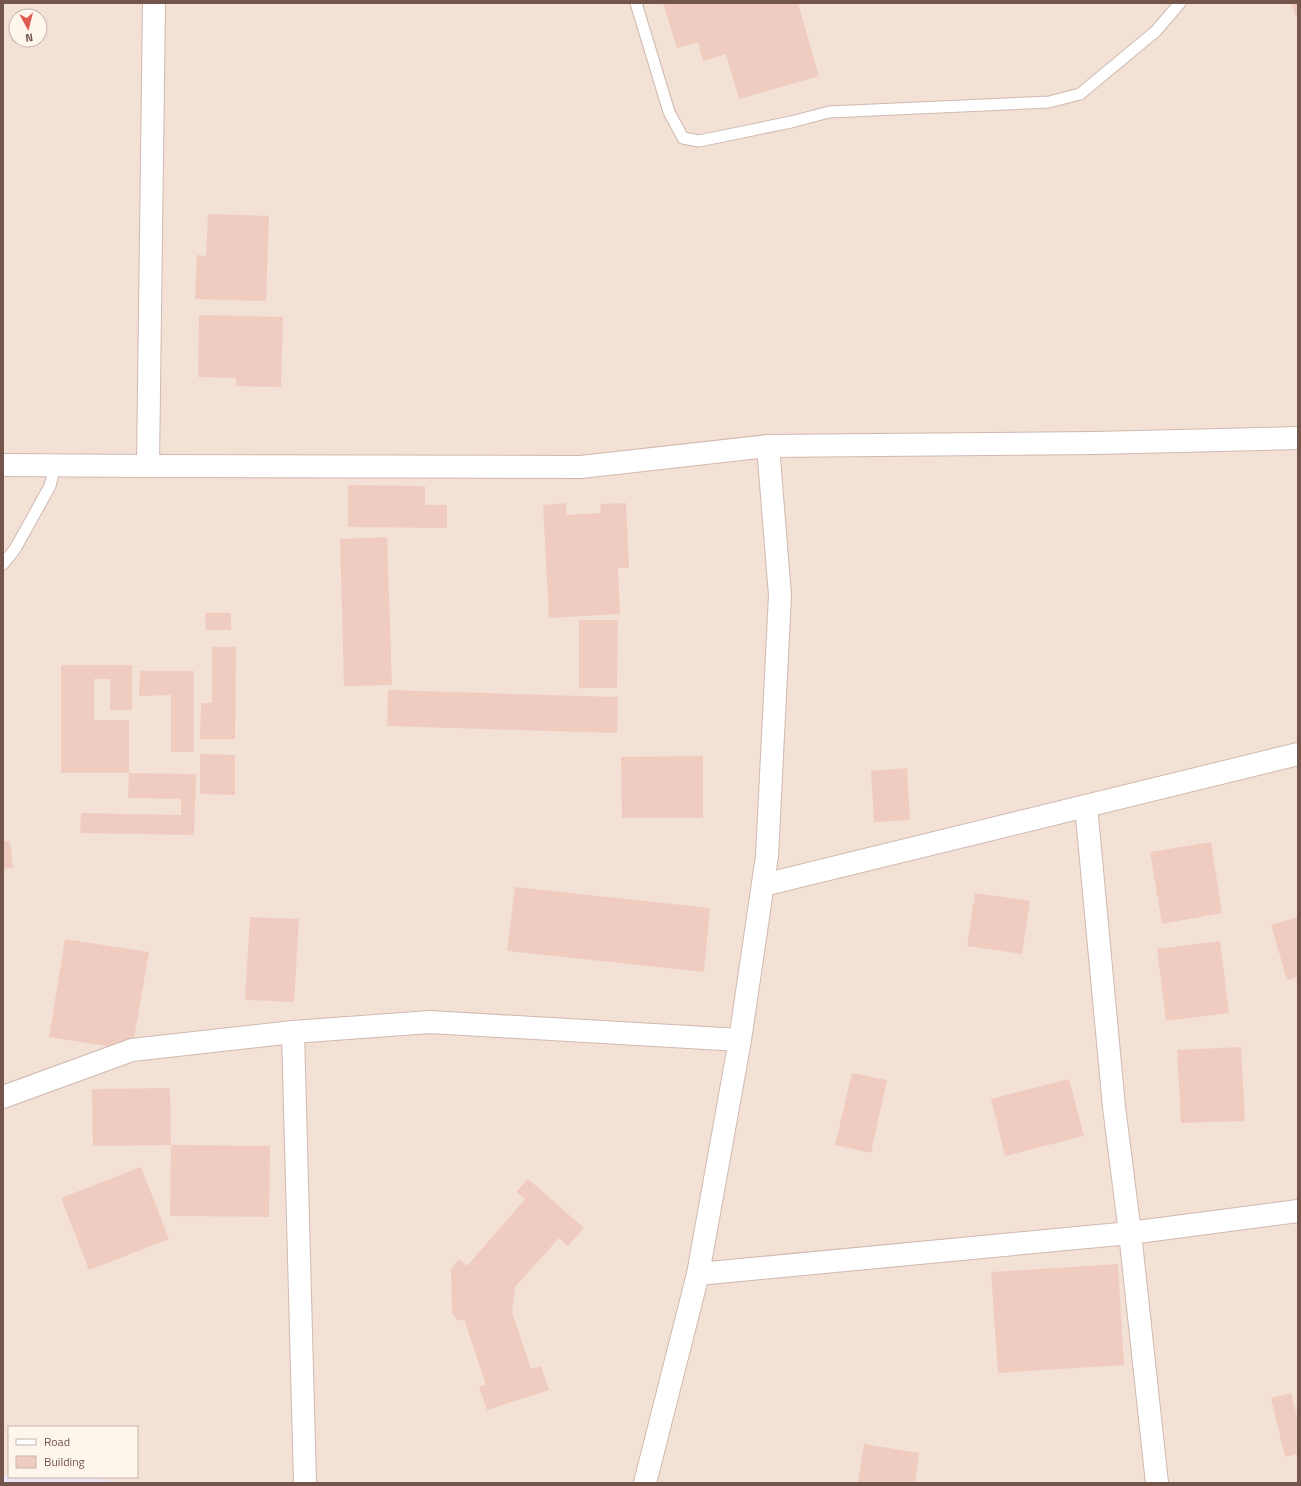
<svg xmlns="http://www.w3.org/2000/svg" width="1301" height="1486" font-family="'Titillium Web',sans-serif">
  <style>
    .residential { fill: #f3e1d6; fill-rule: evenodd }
    .education { fill: #ede4f8 }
    .building { fill: #f0ccc0 }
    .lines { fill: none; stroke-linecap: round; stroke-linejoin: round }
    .lane-casing { stroke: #cfb9b0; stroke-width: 13 }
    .street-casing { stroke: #cfb9b0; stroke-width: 24 }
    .secondary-casing { stroke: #d2b8ae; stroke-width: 24 }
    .lane { stroke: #fff; stroke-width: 11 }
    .street { stroke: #fff; stroke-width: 22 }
    .secondary { stroke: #fff; stroke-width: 22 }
  </style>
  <rect width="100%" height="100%" fill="#fcf1e7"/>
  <path class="residential" d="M3 3H1298V1483H3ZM16 16H40V40H16ZM9 1427H137V1477H9Z"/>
  <path class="education" d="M3 1476 83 1477 128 1483H3Z"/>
  <path class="building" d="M663 3H798L819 76 739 99 726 54 703 61 698 42 677 48Z
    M1291 3H1298V16H1296Z
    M208 214 269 216 266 301 195 299 197 255 206 256Z
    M199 315 283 317 281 387 236 386V378L198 377Z
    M348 485 425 486V505H447V528L348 527Z
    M566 503V515L601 513 600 504 626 503 629 568H618L620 614 549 618 543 505Z
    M387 537 392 685 344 686 340 539Z
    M205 613H231V630H206Z
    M579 620H618L617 688H579Z
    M212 647H236L235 739H200L201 703H212Z
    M61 665H132V710H110V679H94V720H129V773H61Z
    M140 671H194V752H171V695L139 696Z
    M388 690 618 697 617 733 387 726Z
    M200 754 235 755V795L200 794Z
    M703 756V818H622L621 757Z
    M907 768 910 820 874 822 871 771Z
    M129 773 196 774 194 835 80 833 81 813 181 815V799L128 798Z
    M3 841H10L13 868 3 869Z
    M1211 842 1222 913 1162 924 1150 852Z
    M515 887 710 908 704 972 507 951Z
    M975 893 1030 901 1022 954 967 946Z
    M250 917 299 919 294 1002 245 1000Z
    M1298 917V977L1287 980 1271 925Z
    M65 939 149 952 132 1050 49 1037Z
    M1220 941 1229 1013 1166 1021 1157 949Z
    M1241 1047 1245 1121 1181 1123 1177 1050Z
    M852 1073 887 1080 871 1153 835 1145Z
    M1069 1079 1084 1136 1005 1156 991 1099Z
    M170 1088 171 1145 93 1146 92 1089Z
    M171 1145 270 1146 269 1217 170 1216Z
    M141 1167 169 1239 89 1270 61 1198Z
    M528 1179 584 1228 568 1246 559 1238 515 1287 512 1312 531 1369 541 1366 549 1390 487 1410 479 1387 486 1385 464 1319 457 1321 452 1312 451 1269 459 1259 467 1266 525 1199 516 1192Z
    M1118 1264 1124 1365 998 1373 991 1272Z
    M1291 1393 1298 1420V1454L1285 1457 1271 1398Z
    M864 1444 919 1453 915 1483H858Z"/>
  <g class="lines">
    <defs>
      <path id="lane" d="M636 3 669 112 683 138 699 141 791 122 829 112 1049 102 1080 94 1156 31 1180 3
        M3 564 15 549 50 486 55 466"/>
      <path id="street" d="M148 466 154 3
        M1086 806 1114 1107 1130 1233 1157 1483
        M763 885 1298 754
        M293 1032 305 1483
        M3 1097 132 1050 293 1032 430 1022 740 1040
        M698 1274 1130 1233 1298 1211
        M645 1483 698 1274 740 1040 767 856 780 595 768 446 1095 443 1298 438"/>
      <path id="secondary" d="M3 465 148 466 581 467 768 446"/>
    </defs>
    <use href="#lane" class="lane-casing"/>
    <use href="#street" class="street-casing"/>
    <use href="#secondary" class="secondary-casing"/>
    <use href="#lane" class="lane"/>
    <use href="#street" class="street"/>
    <use href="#secondary" class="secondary"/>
  </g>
  <rect width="1301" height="1486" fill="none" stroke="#74554c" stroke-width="8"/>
  <rect x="8" y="1426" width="130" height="52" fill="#fef5ed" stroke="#c7b5ad"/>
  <rect x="16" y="1439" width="20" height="6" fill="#ffffff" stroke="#c7b5ad"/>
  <text x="44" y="1446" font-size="12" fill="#74554c">Road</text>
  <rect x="16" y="1456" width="20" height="12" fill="#f0ccc0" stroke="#c7b5ad"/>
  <text x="44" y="1466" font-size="12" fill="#74554c">Building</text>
  <g transform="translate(28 28) rotate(173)"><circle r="19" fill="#fef5ed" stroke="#c7b5ad"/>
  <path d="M0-3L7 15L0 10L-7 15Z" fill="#e05c51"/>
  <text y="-6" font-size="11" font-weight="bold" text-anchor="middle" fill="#74554c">N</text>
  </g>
</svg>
